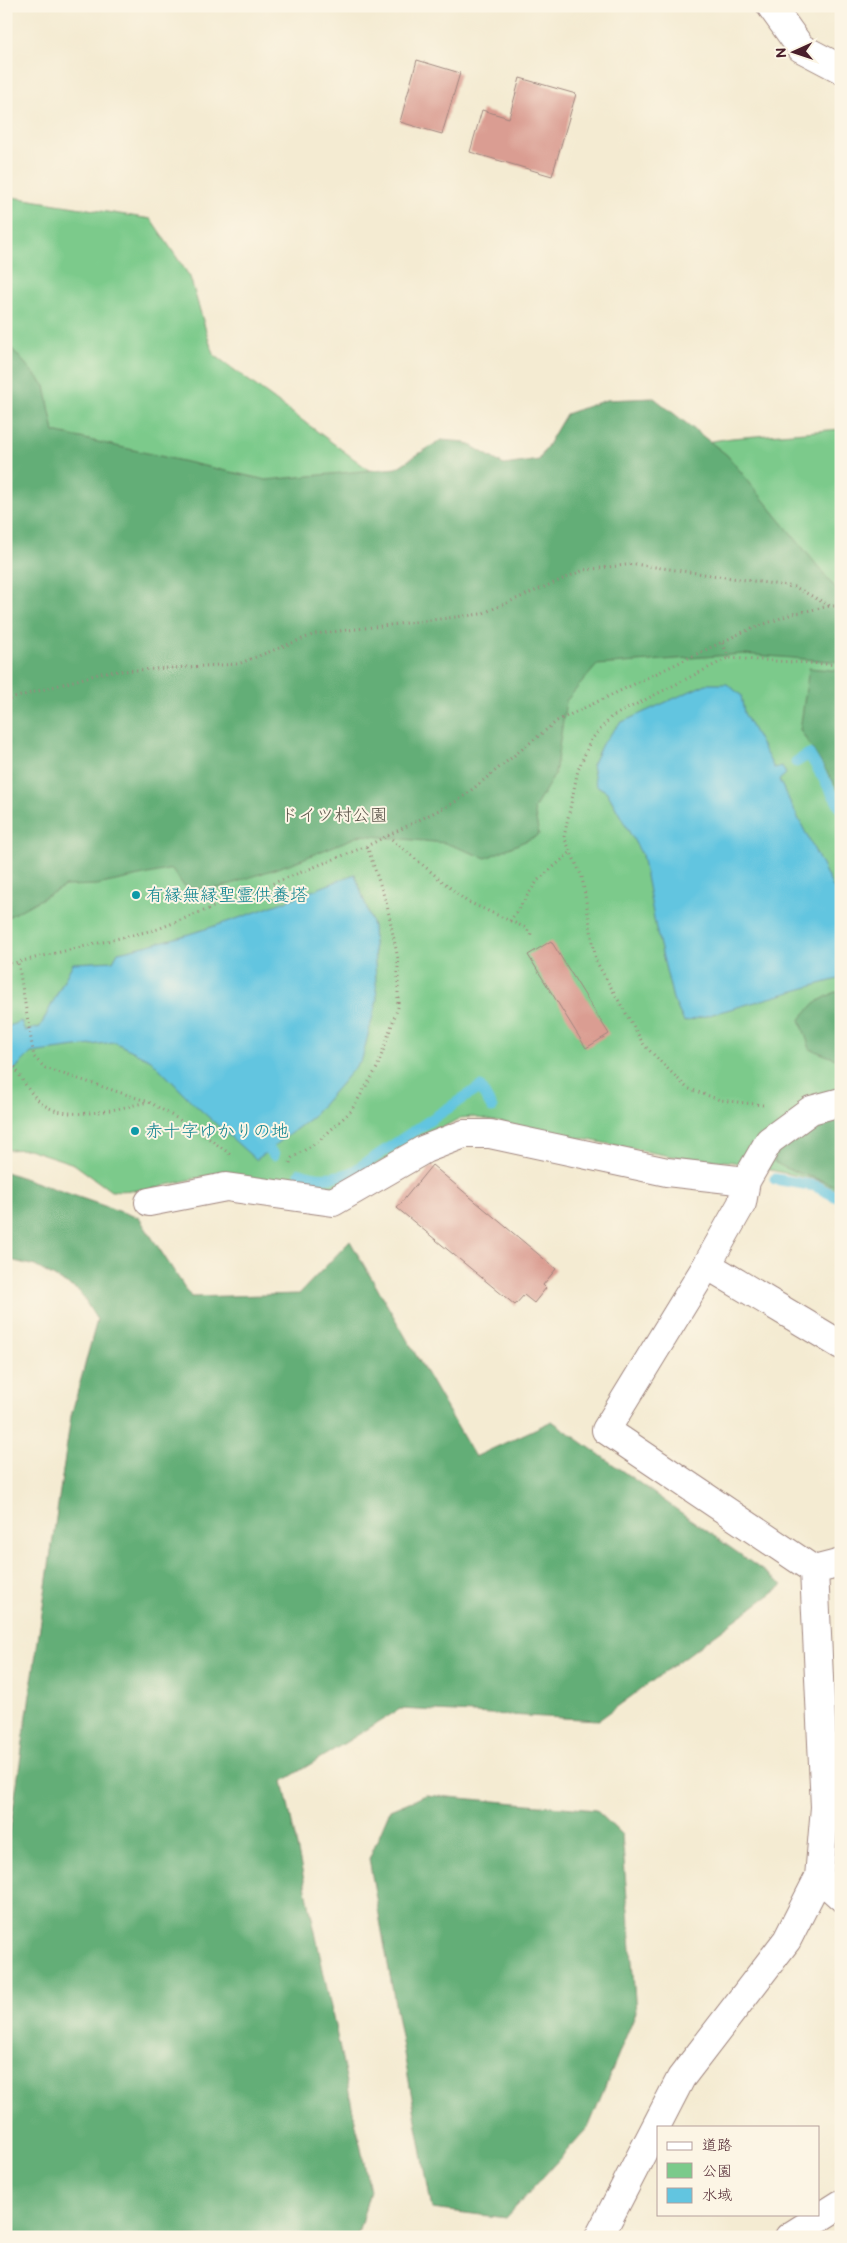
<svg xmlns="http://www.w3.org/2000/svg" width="847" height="2243" font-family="'Balsamiq Sans','Klee One',sans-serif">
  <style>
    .green { fill: #7bca8b; stroke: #62745b }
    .forest { fill: #64ae77; stroke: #576651 }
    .water { fill: #62c5e0; stroke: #567286 }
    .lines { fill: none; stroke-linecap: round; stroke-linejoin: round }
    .stream { stroke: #62c5e0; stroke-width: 11 }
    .building { fill: #da9d92 }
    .minor-casing { stroke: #9f857e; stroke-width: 30 }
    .path { stroke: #9f857e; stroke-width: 3; stroke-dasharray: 1 4; stroke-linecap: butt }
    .minor { stroke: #fff; stroke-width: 28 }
    .culture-dot { fill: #0f9aa8; stroke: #fcf5e5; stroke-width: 2 }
    .labels { text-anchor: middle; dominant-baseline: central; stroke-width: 4; stroke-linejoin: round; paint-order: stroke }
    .park-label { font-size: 18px; fill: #595248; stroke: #fcf5e5 }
    .culture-label { font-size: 18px; fill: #0d838f; stroke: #fcf5e5; text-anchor: start }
  </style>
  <rect width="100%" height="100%" fill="#fcf5e5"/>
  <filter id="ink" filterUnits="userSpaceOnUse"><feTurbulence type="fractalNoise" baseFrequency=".02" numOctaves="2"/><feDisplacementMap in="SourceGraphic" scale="10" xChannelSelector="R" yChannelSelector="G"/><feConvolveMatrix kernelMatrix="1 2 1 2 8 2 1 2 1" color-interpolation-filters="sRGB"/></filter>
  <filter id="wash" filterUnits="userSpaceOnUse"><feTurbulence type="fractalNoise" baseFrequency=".0096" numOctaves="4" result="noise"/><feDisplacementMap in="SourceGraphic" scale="20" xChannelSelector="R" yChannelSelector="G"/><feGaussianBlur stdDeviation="1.12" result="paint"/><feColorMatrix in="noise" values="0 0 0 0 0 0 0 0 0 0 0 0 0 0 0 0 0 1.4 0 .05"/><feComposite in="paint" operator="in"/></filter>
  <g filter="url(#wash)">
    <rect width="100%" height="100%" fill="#f4ebd2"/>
    <path class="green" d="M6 196 151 219 190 277 213 354 400 493 524 469 732 438 841 429V1192L817 1180 733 1162 669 1156 473 1117 460 1118 336 1187 305 1190 219 1173 146 1190 111 1191 74 1164 28 1149 6 1150Z"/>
    <path class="forest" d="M6 342 45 386 54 432 266 480 396 468 441 440 465 442 504 465 539 460 566 414 606 400 654 398 727 455 838 591H841V662L743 654 597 665 566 701 555 774 534 809 539 835 486 858 445 843 361 835 295 862 219 888 194 889 183 885 172 869 97 885 65 886 6 918Z
      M809 668 841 671V794L800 730Z
      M835 992 841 993V1061L810 1049 800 1019 815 1003Z
      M841 1114V1189C819 1177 794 1174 774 1162L779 1147Z
      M6 1172 139 1218 191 1297 299 1294 350 1241 475 1457 552 1421 783 1585 599 1720 400 1709 283 1781 370 2191 357 2237H6V1858L71 1416 97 1320 79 1291 35 1266 6 1259Z
      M426 1795 596 1810 622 1835 636 2012 589 2126 506 2218 432 2209 369 1859 390 1810Z"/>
    <path class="water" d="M706 684H727L741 695 744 713 774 768 782 766 786 774 779 780 836 893 841 909V978L684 1022 673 999 656 929 642 855 607 792 596 785 592 765 602 744 620 723Z
      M355 874 373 926 377 1000 362 1059 312 1117 256 1160 194 1104 151 1060 114 1042 31 1053 6 1078V1035L10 1033 7 1027 21 1021 25 1031 40 1027 73 963 113 961 118 952C200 935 277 905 355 874Z"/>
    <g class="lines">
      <path class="stream" d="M796 762 809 754 841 808
        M269 1150 274 1155
        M300 1173C318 1180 333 1178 351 1173L480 1087 492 1108
        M775 1179 815 1186 841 1199"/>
    </g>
    <g id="blocks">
      <path class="building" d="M417 60 460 73 442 134 400 122Z
        M520 78 576 94 552 176 470 152 482 110 509 118Z
        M551 941 609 1034 586 1048 528 955Z
        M432 1165 556 1269 543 1285 546 1288 534 1303 524 1295 515 1305 397 1208Z"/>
    </g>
  </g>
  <g filter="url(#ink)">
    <use href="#blocks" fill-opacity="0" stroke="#9f857e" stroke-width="1"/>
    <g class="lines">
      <defs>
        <path id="minor" d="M771 6 801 48 841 69
          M149 1202 226 1187 333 1202 425 1149 464 1134H490L667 1172 746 1181
          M707 1265 742 1203 746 1181 769 1141 811 1110 841 1102
          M841 1345 707 1265 606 1430 814 1570 825 1807 819 1877 841 1897
          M814 1570 841 1563
          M599 2237 681 2078 787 1940 819 1877
          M789 2237 841 2204"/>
      </defs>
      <use href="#minor" class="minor-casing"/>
      <path class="path" d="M723 643 728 658
        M6 702 10 699 105 672 238 664 315 634 481 614 584 570 634 564 795 587 830 606H841
        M388 836 466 901 526 928 533 937
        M510 921 538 880 571 852
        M6 965 18 962
        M6 1049C15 1067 24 1087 39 1101 65 1125 118 1108 148 1102
        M763 1105 720 1100 687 1088 644 1045 596 961 582 877 564 837 578 770 591 740 611 717 728 658 841 665
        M230 1154 200 1132 149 1102 45 1068 34 1057 18 962 158 929 367 846 459 800 557 721 743 632 792 614 830 606
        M290 1163 292 1158 319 1141 351 1111 377 1068 398 1007V959L387 905 367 846"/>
      <use href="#minor" class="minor"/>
    </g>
  </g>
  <g class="culture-dot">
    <circle cx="136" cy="895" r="5"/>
    <circle cx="135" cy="1131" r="5"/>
  </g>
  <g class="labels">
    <g class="park-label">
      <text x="334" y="815">ドイツ村公園</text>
    </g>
    <g class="culture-label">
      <text x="146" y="895">有縁無縁聖霊供養塔</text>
      <text x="145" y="1131">赤十字ゆかりの地</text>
    </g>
  </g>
  <rect width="847" height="2243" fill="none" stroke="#fcf5e5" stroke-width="25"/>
  <rect x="657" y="2126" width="162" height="90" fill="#fcf5e5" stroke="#b59f9b"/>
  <rect x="667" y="2142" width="25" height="8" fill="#ffffff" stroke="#b59f9b"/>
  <text x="702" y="2150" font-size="15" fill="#4a1f2b">道路</text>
  <rect x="667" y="2163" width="25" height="15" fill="#7bca8b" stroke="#b59f9b"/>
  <text x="702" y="2176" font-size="15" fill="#4a1f2b">公園</text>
  <rect x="667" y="2188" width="25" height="15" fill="#62c5e0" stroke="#b59f9b"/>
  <text x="702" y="2200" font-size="15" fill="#4a1f2b">水域</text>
  <g transform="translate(794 52) rotate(267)" stroke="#fcf5e5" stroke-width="4" paint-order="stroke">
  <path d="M0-4L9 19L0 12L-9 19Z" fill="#4a1f2b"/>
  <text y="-8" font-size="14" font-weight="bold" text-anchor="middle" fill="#4a1f2b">N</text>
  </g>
</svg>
